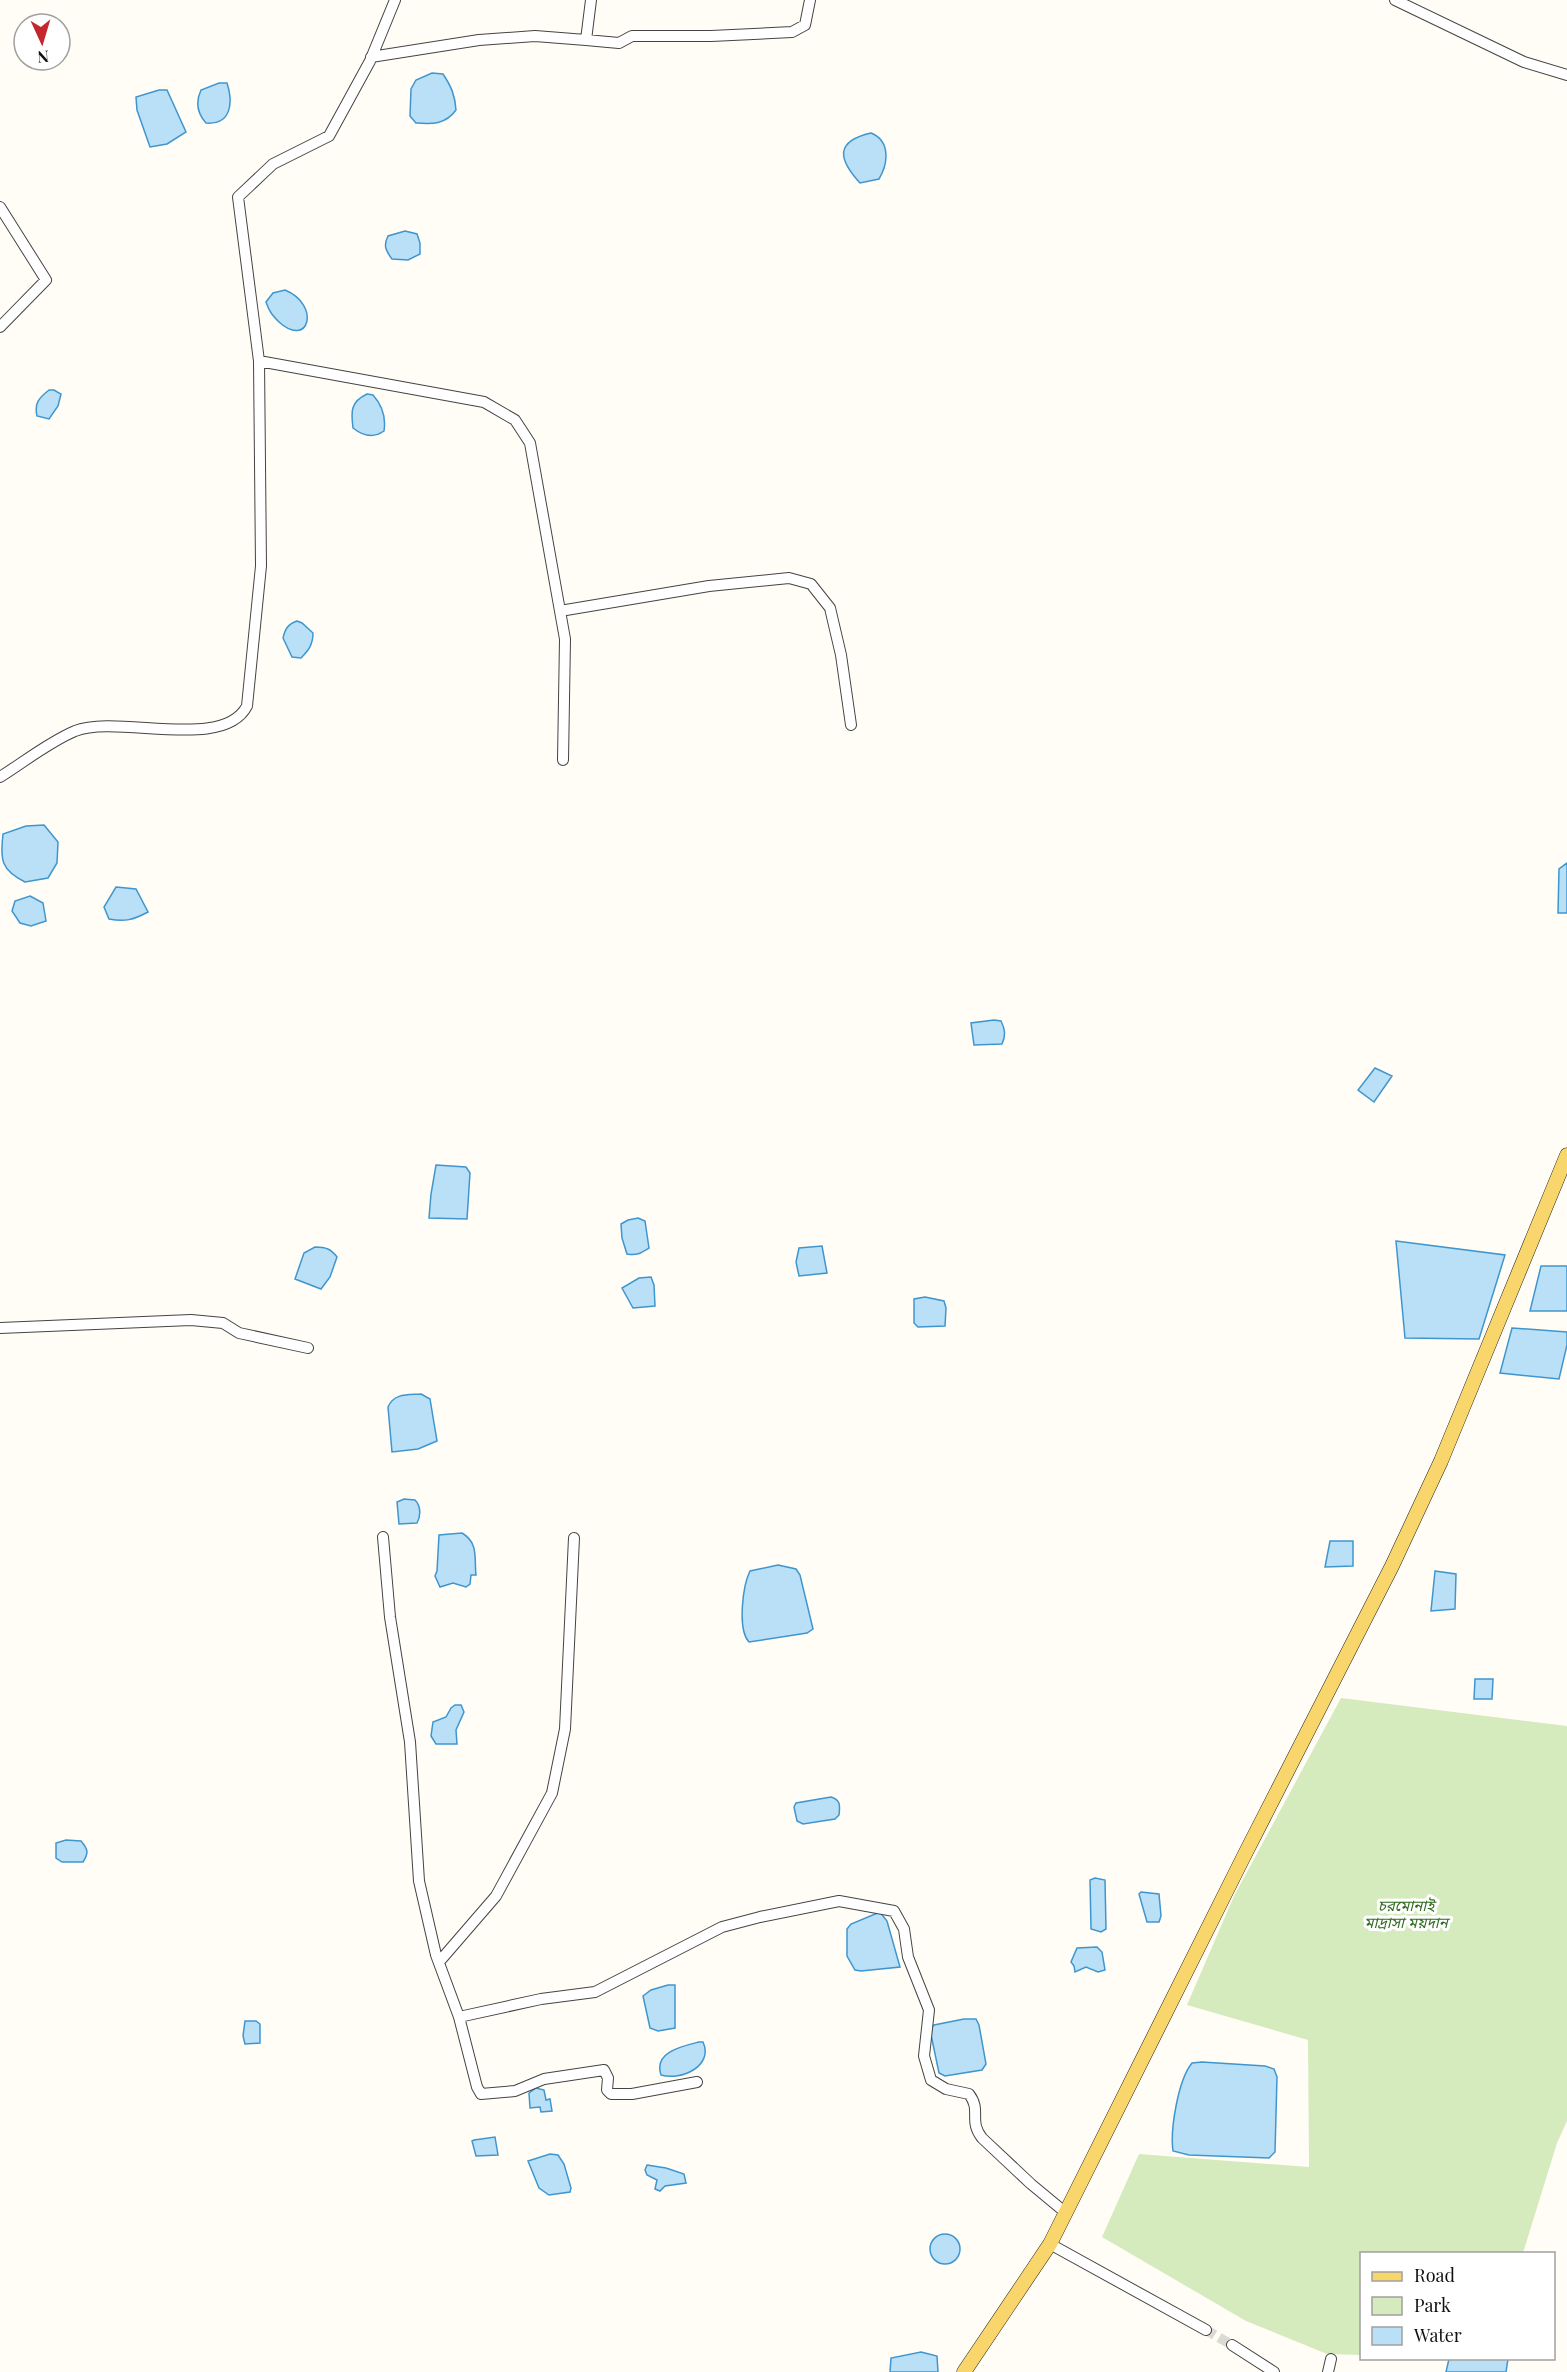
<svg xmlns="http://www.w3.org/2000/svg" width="1567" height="2372" font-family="'Playfair Display','Noto Sans Bengali',serif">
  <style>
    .green { fill: #d5ebbd }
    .water { fill: #b9e0f7; stroke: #3f96cf; stroke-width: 1.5 }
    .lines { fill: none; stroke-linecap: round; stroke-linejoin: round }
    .minor-tunnel { stroke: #dbdad3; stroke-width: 10; stroke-dasharray: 10 5; stroke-linecap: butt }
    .minor-casing { stroke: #444; stroke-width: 12 }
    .major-casing { stroke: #222; stroke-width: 15 }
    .minor { stroke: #fff; stroke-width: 10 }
    .major { stroke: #f9d66b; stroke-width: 14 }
    .labels { text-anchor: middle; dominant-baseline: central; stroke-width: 6; stroke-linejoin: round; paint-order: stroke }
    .park-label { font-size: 15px; font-style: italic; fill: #2f6b1f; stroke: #fff }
  </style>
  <rect width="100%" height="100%" fill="#fffdf5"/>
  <path class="green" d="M1341 1698 1567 1726V2121L1557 2143 1523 2253 1362 2254 1361 2355 1327 2354 1246 2321 1102 2237 1139 2154 1309 2167 1308 2040 1187 2005 1234 1896Z"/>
  <path class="water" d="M432 73 443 74C451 86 455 95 456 110 445 125 432 124 416 123L410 116 411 89 416 80Z
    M219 83H227C233 102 232 125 206 123 197 113 195 103 201 90Z
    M159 90H167L186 132 167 144 150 147 137 110 136 97Z
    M871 133C891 141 888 164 879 179L860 183C837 158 836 141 871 133Z
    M405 231 417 234 420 243V254L408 260 392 259C386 251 383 246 388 236Z
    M285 290C321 305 309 349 279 322 272 315 269 311 266 302L273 293Z
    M49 390H54L61 394 58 406 49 419 37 416C34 403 39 398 49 390Z
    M367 394 373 395C382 405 386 418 384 431 374 438 363 436 353 428 351 412 350 402 367 394Z
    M297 621 302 623 313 633C313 644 309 650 301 658L292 657 283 638C285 629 288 624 297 621Z
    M44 825 58 842 57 863 48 878 25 882C1 870 0 860 3 834L26 826Z
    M1567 863V913H1558L1559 869Z
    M116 887 136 889 148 912C133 920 125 922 109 919L104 907Z
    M30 896 43 903 46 921 31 926 20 923 12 911 15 901Z
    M994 1020 1001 1021C1005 1029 1006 1035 1002 1044L974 1045 971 1023Z
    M1375 1068 1392 1076 1374 1102 1358 1090Z
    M436 1165 466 1167 470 1173 467 1219 429 1218 431 1194Z
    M638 1218 645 1221 649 1248C641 1253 637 1256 627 1254L622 1238 621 1224 628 1220Z
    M1396 1241 1505 1255 1479 1339 1405 1338Z
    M822 1246 827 1273 799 1276 796 1262 799 1248Z
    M315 1247C326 1247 331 1249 337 1257L330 1277 321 1289 295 1279 304 1253Z
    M1541 1266H1567V1311H1530Z
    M651 1277 654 1285 655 1306 633 1308 622 1288 639 1278Z
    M925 1297 944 1301 946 1308 945 1326 918 1327 914 1323V1299Z
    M1512 1328 1567 1332V1345L1559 1379 1500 1373Z
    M421 1394 430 1399 437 1441 418 1449 392 1452 388 1407C394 1393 408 1395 421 1394Z
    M404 1499 415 1500C421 1506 421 1516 417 1523L399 1524 397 1502Z
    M462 1533C479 1543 474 1558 476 1575H471L470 1584 466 1587 453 1583 440 1587 435 1576 437 1571 439 1535Z
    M1330 1541H1353V1566L1325 1567Z
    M778 1565 796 1569 800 1575 813 1629 807 1633 749 1642C737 1629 743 1585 750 1571Z
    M1435 1571 1456 1574 1455 1609 1431 1611Z
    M1475 1679H1493L1492 1699H1474Z
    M455 1705H461L464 1712 456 1730 457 1744H436L431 1736 433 1722 446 1717 451 1708Z
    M831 1797C841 1800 840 1806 839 1815L835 1819 803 1824 797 1821 794 1807 796 1803Z
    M66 1840 81 1841C88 1849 89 1853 83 1862H62L56 1858V1843Z
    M1095 1878 1105 1880 1106 1929 1101 1932 1091 1929 1090 1880Z
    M1141 1892 1159 1894 1161 1916 1159 1922H1147L1139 1894Z
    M880 1912 887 1921 900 1967 861 1971 855 1970 847 1956V1929L851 1924Z
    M1097 1947 1102 1952 1105 1970 1098 1972 1086 1967 1075 1972 1074 1966 1071 1962 1077 1948Z
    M668 1985H675V2028L658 2031 650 2028 643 1996 651 1990Z
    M964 2019H976L979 2025 986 2064 982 2070 945 2076 939 2073 930 2030 934 2025Z
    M245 2021H256L260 2024V2043L245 2044 243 2036Z
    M699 2042H703C714 2066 681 2081 661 2075 653 2052 683 2046 699 2042Z
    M1202 2062 1265 2066 1274 2069 1277 2077 1275 2152 1269 2158 1189 2155 1173 2151C1170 2130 1178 2080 1192 2063Z
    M536 2088 544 2090 546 2100 550 2099 552 2111 541 2112 540 2107 530 2108 529 2093Z
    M495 2137 498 2155 476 2156 472 2141 474 2140Z
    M550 2154 558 2155 564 2164 571 2188 570 2192 549 2195 539 2188 528 2161Z
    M647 2165 666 2168 684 2174 686 2183 665 2186 660 2191 655 2189 657 2180 647 2175 645 2170Z
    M930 2249a15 15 0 1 1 30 0a15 15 0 1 1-30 0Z
    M921 2352 937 2356 938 2372H890L891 2358Z
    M1449 2359V2358L1508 2359 1506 2372H1446Z"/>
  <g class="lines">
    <path class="minor-tunnel" d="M1206 2330 1232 2345"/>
    <defs>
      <path id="minor" d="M591 0 586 40 619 43 632 36H711L792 32 805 25 810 0
        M1395 0 1524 62 1567 75
        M371 57 479 40 535 36 586 40
        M0 207 46 280 0 327
        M259 361 484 402 515 420 530 443 565 639 563 760
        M560 611 709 586 789 578 811 584 830 608 841 655 851 725
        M0 777C24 762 49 742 75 731 118 714 223 752 247 706L261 566 259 361 238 197 273 164 329 136 370 61 395 0
        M0 1328 191 1320 223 1323 239 1333 308 1348
        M383 1537 390 1617 410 1742 419 1881 436 1955 459 2017 477 2087 481 2094 515 2091 544 2079 604 2070 608 2078 607 2090 611 2094H632L697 2082
        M439 1962 496 1896 552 1793 565 1729 574 1538
        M459 2017 541 1999 595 1992 722 1927 760 1917 839 1901 894 1911 904 1929 908 1957 929 2010 924 2056 931 2080 946 2089 969 2094C982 2111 968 2120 982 2138L1031 2184 1066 2213
        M1050 2244 1206 2330
        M1232 2345 1274 2372
        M1328 2372 1331 2359"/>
      <path id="major" d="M964 2372 1050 2244 1244 1856 1392 1566 1441 1461 1567 1155"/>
    </defs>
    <use href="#minor" class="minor-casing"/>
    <use href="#major" class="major-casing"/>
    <use href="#minor" class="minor"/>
    <use href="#major" class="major"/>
  </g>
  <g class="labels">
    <g class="park-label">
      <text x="1406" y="1905">চরমোনাই<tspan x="1406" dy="17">মাদ্রাসা ময়দান</tspan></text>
    </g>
  </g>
  <rect x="1360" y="2252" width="195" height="108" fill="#ffffff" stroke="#a0a0a0" stroke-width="1.5"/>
  <rect x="1372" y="2272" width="30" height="9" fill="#f9d66b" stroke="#a0a0a0" stroke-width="1.5"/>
  <text x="1414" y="2282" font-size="18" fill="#111111">Road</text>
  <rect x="1372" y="2297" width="30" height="18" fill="#d5ebbd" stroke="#a0a0a0" stroke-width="1.5"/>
  <text x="1414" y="2312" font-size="18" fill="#111111">Park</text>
  <rect x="1372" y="2327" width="30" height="18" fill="#b9e0f7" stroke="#a0a0a0" stroke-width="1.5"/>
  <text x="1414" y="2342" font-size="18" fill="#111111">Water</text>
  <g transform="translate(42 42) rotate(176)"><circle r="28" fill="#ffffff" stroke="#a0a0a0" stroke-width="1.5"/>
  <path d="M0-4.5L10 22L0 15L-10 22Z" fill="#c4262e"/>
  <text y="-9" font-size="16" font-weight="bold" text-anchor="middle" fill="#111111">N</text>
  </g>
</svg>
